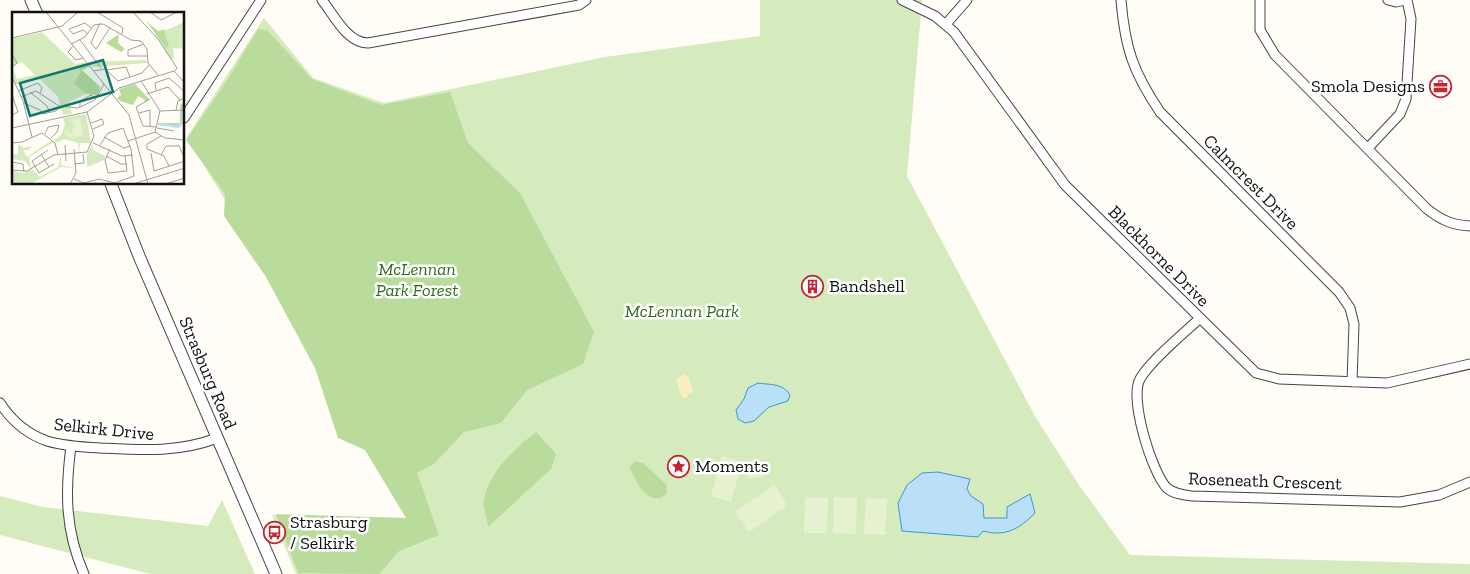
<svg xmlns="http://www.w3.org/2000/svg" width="1470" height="574" font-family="'Zilla Slab',serif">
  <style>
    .green { fill: #d5ebbd }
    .forest { fill: #b9dc9c }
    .sand { fill: #fbeec1 }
    .pitch { fill: #e6f2cf }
    .water { fill: #b9e0f7; stroke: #3f96cf }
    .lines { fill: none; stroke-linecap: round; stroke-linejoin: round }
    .minor-casing { stroke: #444; stroke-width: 11 }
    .tertiary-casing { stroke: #444; stroke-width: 13 }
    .minor { stroke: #fff; stroke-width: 9 }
    .tertiary { stroke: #fff; stroke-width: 11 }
    .labels { text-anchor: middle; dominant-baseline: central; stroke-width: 5; stroke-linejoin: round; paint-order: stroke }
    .poi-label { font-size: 18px; fill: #111; stroke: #fff; text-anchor: start }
    .street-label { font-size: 18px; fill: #111; stroke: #fff }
    .park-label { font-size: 18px; font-style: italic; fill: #2f6b1f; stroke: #fff }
    .inset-river { fill: none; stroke: #b9e0f7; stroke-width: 2.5 }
    .inset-road { fill: none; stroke: #a09f9a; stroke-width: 1 }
    .view { fill: #0f766e; fill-opacity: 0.15; stroke: #0f766e; stroke-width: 2.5 }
    .inset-edge { fill: none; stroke: #111; stroke-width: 2.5 }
  </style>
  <rect width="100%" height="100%" fill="#fffdf5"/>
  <path class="green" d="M760 0H922L907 176 1036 418 1079 485 1130 555 1470 564V574H296L272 515 414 523 382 460 187 137 264 18 313 78 384 103 605 57 760 36Z
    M0 496 43 507 208 526 222 500 255 574H150L0 535Z"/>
  <path class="forest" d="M258 29 267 30 312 79 381 105 450 92 468 143 520 193 594 332 583 364 527 390 501 423 464 432 434 464 417 473 439 535 399 551 379 574 298 573 276 514 406 518 365 450 338 438 315 368 266 277 224 216 225 194 186 140 228 79Z
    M536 432 556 454 551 469 488 527C487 519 483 508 484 500 489 472 515 448 536 432Z
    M635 461 643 463 667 485V493C651 511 634 480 630 467Z"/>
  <path class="sand" d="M683 374 688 376 693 392 688 394 687 398 682 397 676 380Z"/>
  <path class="pitch" d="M722 456 742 462 731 502 711 496Z
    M760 463 764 476 748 479 746 466Z
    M774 485 788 505 749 532 735 512Z
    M805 497 828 498 827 533H804Z
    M834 497 857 498 856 534 833 533Z
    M866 498 887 499 885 535 864 534Z"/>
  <path class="water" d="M758 383C770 385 783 383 790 395L788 401 769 407 754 421 745 423 738 419 736 410 744 399 748 388Z
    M938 472 970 479 967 489 971 496 983 504 984 518H1007V507L1030 494 1035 513C1019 529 1006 537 983 531L978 537 902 531 898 503 907 485 922 473Z"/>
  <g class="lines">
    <defs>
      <path id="minor" d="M322 0C334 15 347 43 368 43L579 5 586 0
        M902 0 935 16 954 32 1065 185 1256 373 1279 379 1387 383 1470 364
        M1121 0C1125 48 1133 72 1160 112L1339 292 1350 308 1354 324 1352 382
        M1260 0V30L1275 55 1427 209C1441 220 1452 225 1470 226
        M1388 0 1396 2 1405 0
        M946 24 967 0
        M184 118 261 0
        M1368 148 1400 114 1406 99 1411 19 1407 0
        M1199 319C1183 334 1150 361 1140 379 1129 399 1152 473 1167 488 1174 494 1184 495 1192 496L1400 502 1439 495 1470 482
        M0 403C11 420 27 434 47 441 64 446 82 447 100 448 140 450 178 453 217 438
        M71 446C65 492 65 530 84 574"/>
      <path id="tertiary" d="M31 0 37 14
        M111 184 139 256 276 574"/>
    </defs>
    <use href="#minor" class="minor-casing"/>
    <use href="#tertiary" class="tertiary-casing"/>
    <use href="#minor" class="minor"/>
    <use href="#tertiary" class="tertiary"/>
  </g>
  <defs>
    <symbol id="office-ring" viewBox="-11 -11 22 22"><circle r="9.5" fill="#fff" stroke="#c4262e" stroke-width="1.5"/><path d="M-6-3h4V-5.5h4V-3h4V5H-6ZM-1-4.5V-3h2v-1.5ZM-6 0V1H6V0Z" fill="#c4262e"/></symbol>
    <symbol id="building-ring" viewBox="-11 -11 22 22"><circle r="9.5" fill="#fff" stroke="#c4262e" stroke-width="1.5"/><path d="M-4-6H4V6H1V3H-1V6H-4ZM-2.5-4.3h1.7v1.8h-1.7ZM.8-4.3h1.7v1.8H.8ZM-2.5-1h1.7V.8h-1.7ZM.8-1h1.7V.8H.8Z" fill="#c4262e"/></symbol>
    <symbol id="sight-ring" viewBox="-11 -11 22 22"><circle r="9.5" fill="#fff" stroke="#c4262e" stroke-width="1.5"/><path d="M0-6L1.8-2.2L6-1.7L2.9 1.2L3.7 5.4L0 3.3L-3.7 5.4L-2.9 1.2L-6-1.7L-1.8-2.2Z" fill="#c4262e"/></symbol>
    <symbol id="bus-ring" viewBox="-11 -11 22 22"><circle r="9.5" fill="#fff" stroke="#c4262e" stroke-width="1.5"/><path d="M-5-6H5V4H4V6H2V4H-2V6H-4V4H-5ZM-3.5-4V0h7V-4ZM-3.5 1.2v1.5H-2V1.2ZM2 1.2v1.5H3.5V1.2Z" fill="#c4262e"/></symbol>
  </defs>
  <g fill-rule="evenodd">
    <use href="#office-ring" x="1428" y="74" width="25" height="25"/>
    <use href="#building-ring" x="800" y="274" width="25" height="25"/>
    <use href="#sight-ring" x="666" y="454" width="25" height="25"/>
    <use href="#bus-ring" x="262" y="520" width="25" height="25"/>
  </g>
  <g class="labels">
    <g class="poi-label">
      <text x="1425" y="86" text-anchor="end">Smola Designs</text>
      <text x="829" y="286">Bandshell</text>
      <text x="695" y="466">Moments</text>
      <text x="290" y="522">Strasburg<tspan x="290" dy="21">/ Selkirk</tspan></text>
    </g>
    <g class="street-label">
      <text transform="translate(1251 182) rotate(45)">Calmcrest Drive</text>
      <text transform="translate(1159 256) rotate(45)">Blackhorne Drive</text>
      <text transform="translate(208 373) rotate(67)">Strasburg Road</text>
      <text transform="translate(104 429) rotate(6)">Selkirk Drive</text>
      <text transform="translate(1265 481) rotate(2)">Roseneath Crescent</text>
    </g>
    <g class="park-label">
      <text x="417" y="269">McLennan<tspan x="417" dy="21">Park Forest</tspan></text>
      <text x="682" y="311">McLennan Park</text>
    </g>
  </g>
  <g transform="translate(12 12)">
    <rect width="172" height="172" fill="#fffdf5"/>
    <path d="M172 10V37L161 36 162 47H158L144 23ZM30 20 63 52 73 50 77 55 69 58 88 75 85 83 77 80 57 90 60 102 51 103 46 85 28 67 3 73 1 69 0 74V27ZM10 50 23 63 5 67 0 55ZM134 48 135 51 80 55 76 50ZM74 102 79 131H68L67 142 66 131 52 127 45 131 42 128 49 123 53 113 51 106ZM40 128 42 130 17 145 19 157 13 149 0 147V143L6 142V132L12 136 20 134 17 138H11L15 145ZM81 132V138L93 144 92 148 75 155V141ZM49 144V153L63 156 49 155 19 172H0V159L12 161 20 157 28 165 46 155Z" fill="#d5ebbd" fill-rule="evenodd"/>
    <path d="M134 9 146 19 155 17 152 19 157 34 154 36ZM107 22 106 31 113 37 109 40 94 31ZM75 52 77 55 70 58 88 75 86 83 74 82 62 71 69 60 67 57ZM123 72 137 87 131 91 133 88 126 84 121 93 108 89 105 86 109 83 107 77ZM172 90 169 115 146 113V111H168V93Z" fill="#b9dc9c"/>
    <path d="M68 106 71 123 60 127 52 122 54 118 61 123 60 117 64 115 59 108Z" fill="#e6f2cf"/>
    <path class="inset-river" d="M147 112 166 115 172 109 170 100"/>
    <path class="inset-road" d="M34 0 117 103 136 172M85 0 111 16 110 22M121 0 146 27 165 56 163 59M138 0 149 8 165 0M88 11 79 31 84 37 98 16M76 22 71 18 61 22 57 17 73 11 79 16M0 26 50 14 66 0M68 28 89 56M59 32 73 25 82 13 91 12 119 28 129 29 135 37 136 51 146 63M132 32 116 38V44H135M61 34 56 40 64 48 71 46M0 42 5 51 0 55M95 58 114 55 118 65M81 59 93 57 106 69 130 61 137 53M162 59 173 71M0 65 11 89 20 125M129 69 148 99 173 98M144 78 143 71 157 66 173 80M6 79 26 71 30 76 28 81M18 80 35 94 38 101M135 82 156 75 168 88M0 83 6 100 0 103M9 85 24 79 47 94 66 96 83 88 92 72M138 87 124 95 131 114 145 115M12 91 28 98 31 102 44 99 47 94M68 95V89L79 83 84 87M164 98 166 89 173 86M127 101 138 98V114M79 111 90 107 92 112 81 117M0 116 75 100 107 76 162 59M145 116 162 119M143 120 153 126 173 128M33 122 36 115 47 113 45 120 39 126M149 124 135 132V137L152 144 157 154M92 125 112 136 118 134M116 129 143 120 148 99M0 131 10 130 30 121 43 131 46 143M81 131 110 144 121 143M53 133 54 149M98 137 93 148 96 161 115 159 113 144M36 138 20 149 27 161 42 152M139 141 142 159 173 149M29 142 37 155M149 143 154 134H167L173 147M94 144 109 152H115M0 150 11 152 12 160M62 152 72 151 71 142M0 158 15 159 42 143 75 140 82 124 75 100M62 167 72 171 87 167 103 171 122 164 119 137 111 116 96 121 88 133M58 172 64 161 62 137M121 172 173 156M153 172 173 166"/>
    <path class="view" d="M91 48 101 80 18 104 8 71Z"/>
    <rect width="172" height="172" class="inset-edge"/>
  </g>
</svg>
